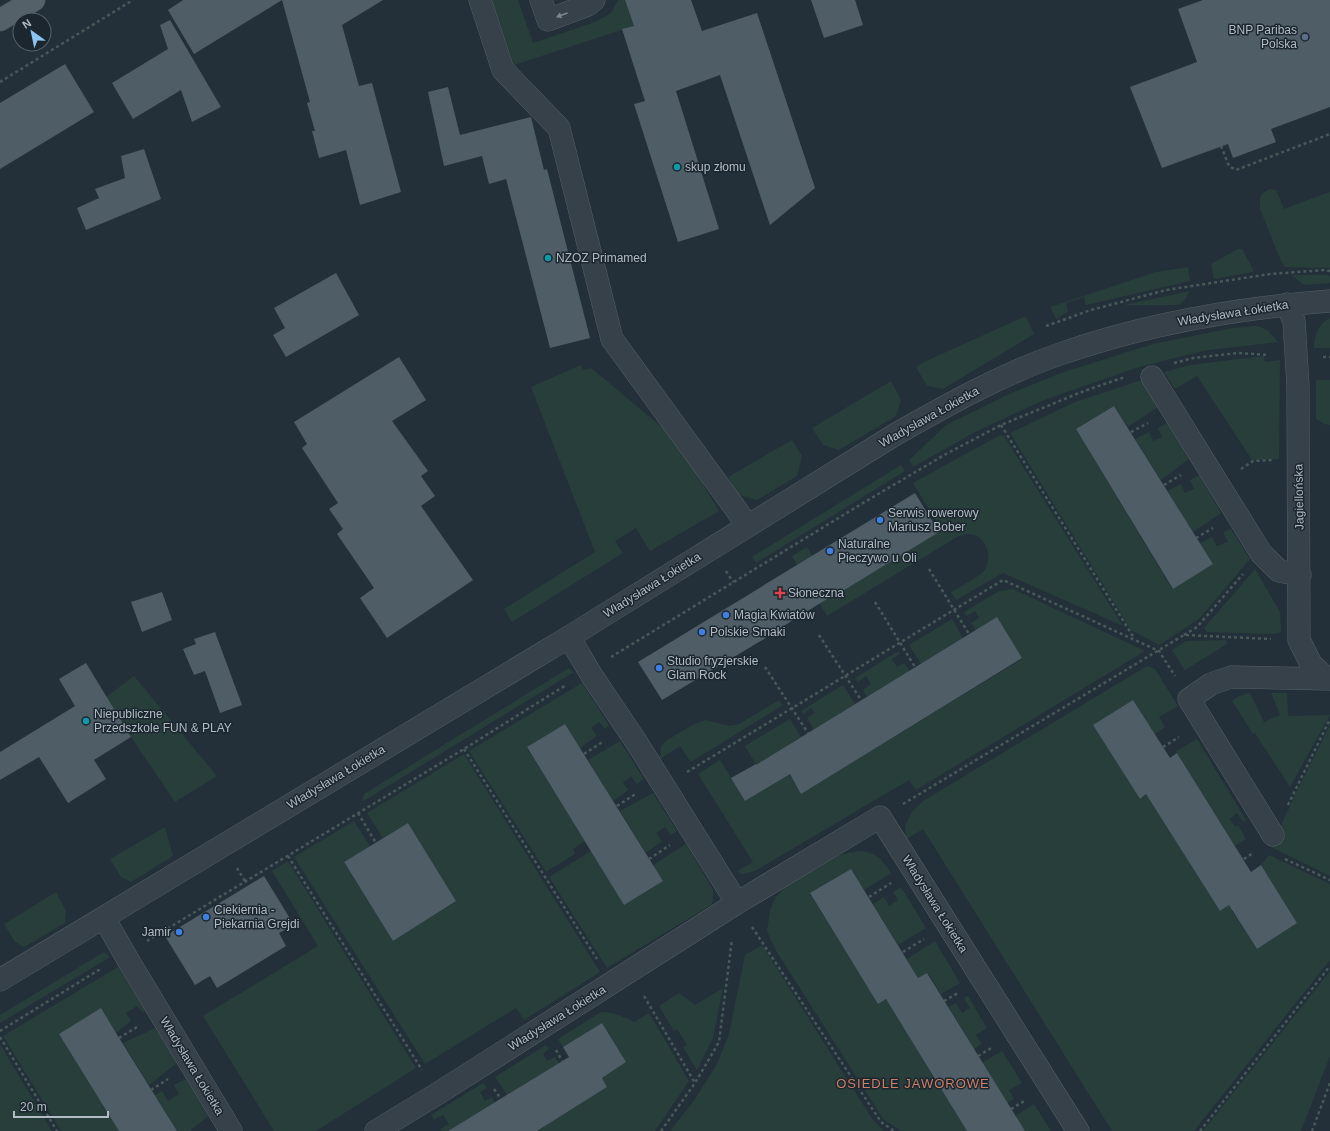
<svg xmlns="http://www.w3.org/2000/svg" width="1330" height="1131" font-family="Arial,sans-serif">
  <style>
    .green { fill: #283e3b }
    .building { fill: #4f5d67 }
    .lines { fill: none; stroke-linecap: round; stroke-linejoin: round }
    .minor-casing { stroke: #555f67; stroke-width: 23 }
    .major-casing { stroke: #434d55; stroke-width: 23 }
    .path { stroke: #475a59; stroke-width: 2.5; stroke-dasharray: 3 3; stroke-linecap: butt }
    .minor { stroke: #374149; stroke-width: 22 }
    .major { stroke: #556169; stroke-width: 22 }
    .oneway { fill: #7b858d }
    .service-dot { fill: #5c6f8a; stroke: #1c262e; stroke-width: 1.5 }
    .culture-dot { fill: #0f9aa8; stroke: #1c262e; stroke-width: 1.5 }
    .shop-dot { fill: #3f7fe0; stroke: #1c262e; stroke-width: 1.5 }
    .health-dot { fill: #e0444e; stroke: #1c262e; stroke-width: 1.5 }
    .labels { text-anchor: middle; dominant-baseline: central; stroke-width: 3; stroke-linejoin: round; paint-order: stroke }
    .poi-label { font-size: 12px; fill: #b2bcc5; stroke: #1c262e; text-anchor: start }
    .street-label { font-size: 12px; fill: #b2bcc5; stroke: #1c262e }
    .neighbourhood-label { font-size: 13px; letter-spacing: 1px; fill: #cd8166; stroke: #1c262e }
  </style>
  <rect width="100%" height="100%" fill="#233039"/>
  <path class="green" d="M492 0H518L533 43 595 22 611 13 618 0H625L634 26 514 65Z
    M1270 189 1276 190 1277 192 1284 209 1330 192V268L1285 267 1281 261 1260 209V197L1264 192Z
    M1238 249H1242L1253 269V272L1214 279 1211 264Z
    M1188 267 1190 281 1086 305 1084 297 1066 303 1068 311 1056 319 1050 307 1156 272Z
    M1291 275H1327L1330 276V283L1304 285Z
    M1190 291 1185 299 1179 305H1124Z
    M1026 316 1034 334 943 389 927 386 916 367 924 362Z
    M1330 318V348H1314C1315 334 1317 326 1330 318Z
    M1258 326 1267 330 1278 342 1209 350 1170 359 1133 369 1044 400 977 431 913 467 909 460 946 425 1007 395 1061 373 1153 344 1232 328Z
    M1264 356 1265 362 1280 360 1279 459 1252 460 1197 376 1175 389 1164 372 1190 365Z
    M581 365 583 370 591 368 676 439 719 511 650 551 636 528 615 541 623 553 512 622 504 609 595 552 531 387Z
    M1142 380 1158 407 1128 427 1114 406 1076 429 1172 589 1213 564 1200 543 1212 537 1217 546 1228 542 1223 532 1231 529 1250 559 1199 619 1159 645 1131 630 1010 433 1075 402Z
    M1316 380H1330V425L1324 424 1316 419Z
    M891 381 901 400 896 416 839 450 823 445 812 428Z
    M1167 423 1189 459 1161 480 1135 439 1149 432 1153 441 1162 437 1158 428Z
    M1000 435 1004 436 1123 626 1003 573 956 600 951 592C960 587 976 578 983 572 997 557 982 524 957 537L827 616 792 556 807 547 831 587 938 524 913 483Z
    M792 440 802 456 797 476 757 500 739 495 728 477Z
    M901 465 905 471 756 563 752 557Z
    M1199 475 1221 513 1193 532 1167 491 1181 484 1185 493 1194 489 1190 480Z
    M1255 569 1280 612 1281 632 1275 634 1207 632 1204 628Z
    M1013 589 1145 651 916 790 909 780 755 871 742 874 737 871 753 862 698 774 720 760 745 801 769 786 745 746 790 719 801 737 776 753 802 793 1022 659 976 631 971 623 979 618 975 611 966 616 964 612 999 591Z
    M952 619 963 638 921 664 909 645Z
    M1226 640 1227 644 1185 670 1172 650 1186 641Z
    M898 651 900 654 892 659 897 667 904 663 910 671 867 697 863 690 871 684 866 676 858 682 855 678Z
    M1147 666 1155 669 1178 706 1159 717 1165 727 1154 735 1093 725 1140 799 1157 787 1150 800 1220 911 1238 899 1242 905 1232 911 1257 949 1297 923 1261 865 1269 855 1330 884V960L1194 1131H1112L923 829 906 839 905 826 912 812 923 801Z
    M569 668 574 672 362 802 364 794Z
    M134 676 217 776 175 802 131 737 106 697Z
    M582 683 609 725 605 729 599 722 591 728 597 736 580 748 565 724 527 748 585 841 573 849 575 854 546 872 469 751Z
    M843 685 855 704 814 730 807 718 815 713 811 708 803 714 801 711Z
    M1250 693 1264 722 1280 715 1271 693H1287L1288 716 1330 715 1290 787 1255 733 1253 734 1232 701 1239 696Z
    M779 700 783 705 691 762 680 746 660 759 661 746 667 740 696 723 706 720 730 726 739 724Z
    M1330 725V876L1271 847 1295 795Z
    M1197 739 1246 820 1243 822 1237 813 1230 819 1235 827 1238 825 1246 839 1235 846 1176 751Z
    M620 741 644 779 637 784 631 776 623 783 628 790 613 801 588 760Z
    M464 754 600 972 524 1020 516 1008 425 1064 294 857 354 821 370 846 344 863 393 941 456 901 408 823 383 838 367 813Z
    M653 793 677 831 671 835 665 827 656 833 662 841 646 853 620 811Z
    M165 827 173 856 131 882 121 877 110 859Z
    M686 844 713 890V900L711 905 607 968 549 877 591 851 663 881 653 865Z
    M857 851C877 852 881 858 891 873L864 890 851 869 810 894 878 1003 886 999 967 1131H901L883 1119 775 949 767 931 770 911 775 898 785 887 840 855Z
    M288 861 416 1068 316 1131H274L203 1016 318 946 272 871Z
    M901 887 926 928 898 945 873 904 884 897 889 906 898 900 893 892Z
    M56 892 66 911 65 923 24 947 15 942 4 924Z
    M935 941 960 983 941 994 928 973 918 978 907 959Z
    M762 945 873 1120 884 1131H670L695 1099 716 1066 729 1034 745 955Z
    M104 952 110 957 0 1023V1015Z
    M118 967 145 1011 143 1013 137 1006 126 1013 131 1021 116 1033 101 1009 119 1131H61L3 1036Z
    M1330 971V1056L1301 1131H1203Z
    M723 988 713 1038 697 1070 683 1047 687 1045 677 1029 674 1031 659 1006 679 993 695 1005Z
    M968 996 987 1028 976 1035 982 1044 974 1049 949 1007 956 1003 962 1013 970 1008 964 998Z
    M601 1012C613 1012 623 1016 634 1022L649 1013 689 1081 655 1131H537L607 1087 596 1068 607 1075 626 1062 602 1023 563 1047 558 1039Z
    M155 1028 177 1063 149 1085 123 1043Z
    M0 1044 52 1131H0Z
    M546 1045 549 1049 543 1054 547 1061 555 1057 559 1063 507 1095 495 1077Z
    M1002 1051 1022 1083 1009 1090 1014 1099 1007 1103 982 1063Z
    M186 1079 208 1116 190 1131H177L155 1095 162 1091 168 1101 179 1094 174 1085Z
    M483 1083 487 1088 480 1092 485 1101 492 1097 495 1102 448 1131H441L440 1129 449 1124 443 1115 434 1120 431 1115Z
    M1034 1104 1051 1131H1025L1015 1116Z"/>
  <path class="building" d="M183 0H383L342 25 359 86 372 83 401 192 360 205 346 150 319 158 312 131H315L307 103 310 102 282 0 194 54 168 10Z
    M625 0H691L702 31 757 13 815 188 770 225 720 75 676 91 719 229 678 242 634 104 645 101 622 29 634 26Z
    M811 0H855L863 25 824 38Z
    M1203 0H1330V107L1271 129 1276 142 1233 158 1228 144 1162 168 1130 87 1197 62 1178 9Z
    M170 20 221 107 192 122 181 90 133 119 112 83 168 49 160 25Z
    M65 64 94 112 0 169V103Z
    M448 87 460 135 531 117 544 170 547 169 590 338 550 348 506 179 489 184 482 156 444 166 428 92Z
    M144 149 161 199 86 230 77 208 99 198 95 189 125 178 121 156Z
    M336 273 359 315 286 357 273 335 285 328 274 308Z
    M399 357 426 400 392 421 428 471 421 476 435 496 421 506 473 580 387 638 360 598 374 588 337 534 343 529 329 509 338 503 302 448 307 444 294 422Z
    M1114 406 1213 564 1173 589 1076 429Z
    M915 493 939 532 841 592 840 591 793 620 764 639 662 700 638 662Z
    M162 592 172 620 142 632 131 602Z
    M997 617 1022 658 801 794 790 774 745 801 731 778 756 764V765Z
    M215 632 242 705 220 713 205 671 194 675 183 649 196 644 194 639Z
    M86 663 131 737 94 760 106 779 68 803 39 757 0 780V752L75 706 59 679Z
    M1133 700 1170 758 1177 753 1251 872 1261 865 1297 923 1257 949 1229 905 1220 911 1146 794 1140 799 1093 725Z
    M565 724 663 881 624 905 527 747Z
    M408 823 456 901 393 941 344 862Z
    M851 869 918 978 927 973 1025 1131H967L886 999 878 1004 810 893Z
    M264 876 294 925 279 933 286 946 217 988 210 976 195 985 165 936Z
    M101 1008 116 1033 177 1131H119L59 1034Z
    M602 1023 626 1062 602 1078 607 1087 537 1131H448L569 1057 563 1047Z"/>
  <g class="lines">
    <defs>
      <path id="minor" d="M480 0 503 70 559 128 612 339 738 512 747 526
        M541 0 548 20 588 5 594 0
        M1287 304 1294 321 1298 386 1299 640 1311 664 1327 679H1330
        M1152 377 1261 553 1279 571 1300 575
        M1273 835 1189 699 1211 684 1231 677 1327 679
        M737 903 880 817 1078 1131
        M104 918 128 960 231 1131
        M0 980 569 637 896 434C949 404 1002 374 1060 354 1148 323 1237 308 1330 301
        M376 1131 437 1094 737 903 637 743 592 676 569 637"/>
      <path id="major" d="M0 20 34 0"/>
    </defs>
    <use href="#minor" class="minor-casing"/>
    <use href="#major" class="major-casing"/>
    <path class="path" d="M0 82 133 0
      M1221 146 1229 166 1236 170 1330 134
      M1046 326 1091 310 1166 290 1270 274 1325 270 1330 271
      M1323 357H1330
      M1174 363 1193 358 1238 353 1268 355
      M1001 425 1134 638
      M1131 432 1148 423
      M1241 469 1253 461 1272 460
      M1164 485 1181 475
      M1196 538 1213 528
      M929 569 969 634
      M726 571 733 582
      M875 602 915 667
      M819 635 861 700
      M1184 635 1197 627 1243 574
      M611 657 863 503 946 454 1001 425 1084 391 1125 377
      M765 667 808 733
      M1163 747 1179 737
      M464 749 597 959
      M584 754 604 741
      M687 772 1003 580 1159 651 1175 676
      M903 804 1184 635 1271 639
      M1288 805 1330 719
      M617 806 637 793
      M358 813 376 843
      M288 856 422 1070
      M649 859 670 845
      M1244 859 1253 853
      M1285 859 1330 880
      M237 868 245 881
      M869 897 891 883
      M752 927 881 1122 894 1131
      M147 941 464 749 566 685
      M903 952 924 939
      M644 996 695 1083
      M944 1001 958 993
      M0 1031 102 968
      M0 1037 57 1131
      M119 1038 137 1027
      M556 1050 562 1061
      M978 1056 993 1047
      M494 1089 501 1099
      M151 1090 168 1079
      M1011 1109 1026 1100
      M661 1131 695 1083 719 1042 732 939
      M1200 1131 1330 966
      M1312 1131 1330 1083"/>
    <use href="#minor" class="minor"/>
    <use href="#major" class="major"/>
  </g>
  <defs><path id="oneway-solid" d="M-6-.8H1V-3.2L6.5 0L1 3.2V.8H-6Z"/></defs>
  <use class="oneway" href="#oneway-solid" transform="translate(562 15) rotate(160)"/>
  <circle class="service-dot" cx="1305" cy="37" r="4"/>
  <g class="culture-dot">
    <circle cx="677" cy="167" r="4"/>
    <circle cx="548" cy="258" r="4"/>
    <circle cx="86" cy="721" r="4"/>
  </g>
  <g class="shop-dot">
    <circle cx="880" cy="520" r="4"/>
    <circle cx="830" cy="551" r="4"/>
    <circle cx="726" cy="615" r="4"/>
    <circle cx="702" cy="632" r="4"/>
    <circle cx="659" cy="668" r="4"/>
    <circle cx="206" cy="917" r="4"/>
    <circle cx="179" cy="932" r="4"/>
  </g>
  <path class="health-dot" d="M778 587h4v4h4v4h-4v4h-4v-4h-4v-4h4z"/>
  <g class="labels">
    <g class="poi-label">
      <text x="1297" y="30" text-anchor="end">BNP Paribas<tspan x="1297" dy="14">Polska</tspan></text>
      <text x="685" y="167">skup złomu</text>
      <text x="556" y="258">NZOZ Primamed</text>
      <text x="888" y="513">Serwis rowerowy<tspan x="888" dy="14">Mariusz Bober</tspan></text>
      <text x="838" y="544">Naturalne<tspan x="838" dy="14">Pieczywo u Oli</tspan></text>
      <text x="788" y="593">Słoneczna</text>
      <text x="734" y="615">Magia Kwiatów</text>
      <text x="710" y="632">Polskie Smaki</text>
      <text x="667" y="661">Studio fryzjerskie<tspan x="667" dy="14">Glam Rock</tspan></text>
      <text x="94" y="714">Niepubliczne<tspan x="94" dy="14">Przedszkole FUN &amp; PLAY</tspan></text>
      <text x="214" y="910">Ciekiernia -<tspan x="214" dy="14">Piekarnia Grejdi</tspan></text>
      <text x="171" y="932" text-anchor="end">Jamir</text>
    </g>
    <g class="street-label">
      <text transform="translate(1233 313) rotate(-9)">Władysława Łokietka</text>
      <text transform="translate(929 417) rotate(-29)">Władysława Łokietka</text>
      <text transform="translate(1299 497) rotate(-91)">Jagiellońska</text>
      <text transform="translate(652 585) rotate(-32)">Władysława Łokietka</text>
      <text transform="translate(336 777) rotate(-31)">Władysława Łokietka</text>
      <text transform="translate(935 904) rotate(58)">Władysława Łokietka</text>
      <text transform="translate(557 1018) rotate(-32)">Władysława Łokietka</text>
      <text transform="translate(192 1066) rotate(59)">Władysława Łokietka</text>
    </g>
    <g class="neighbourhood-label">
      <text x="913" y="1083">OSIEDLE JAWOROWE</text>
    </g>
  </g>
  <g transform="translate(32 32) rotate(327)"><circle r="19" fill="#1c262e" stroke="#58626a"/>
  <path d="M0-3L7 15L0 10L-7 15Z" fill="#8bc3f1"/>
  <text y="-6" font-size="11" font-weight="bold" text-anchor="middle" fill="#b2bcc5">N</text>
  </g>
  <path d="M14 1111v6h94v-6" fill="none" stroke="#b2bcc5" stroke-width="2"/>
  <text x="20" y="1111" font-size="12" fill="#b2bcc5" stroke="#1c262e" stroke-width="3" paint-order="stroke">20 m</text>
</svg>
